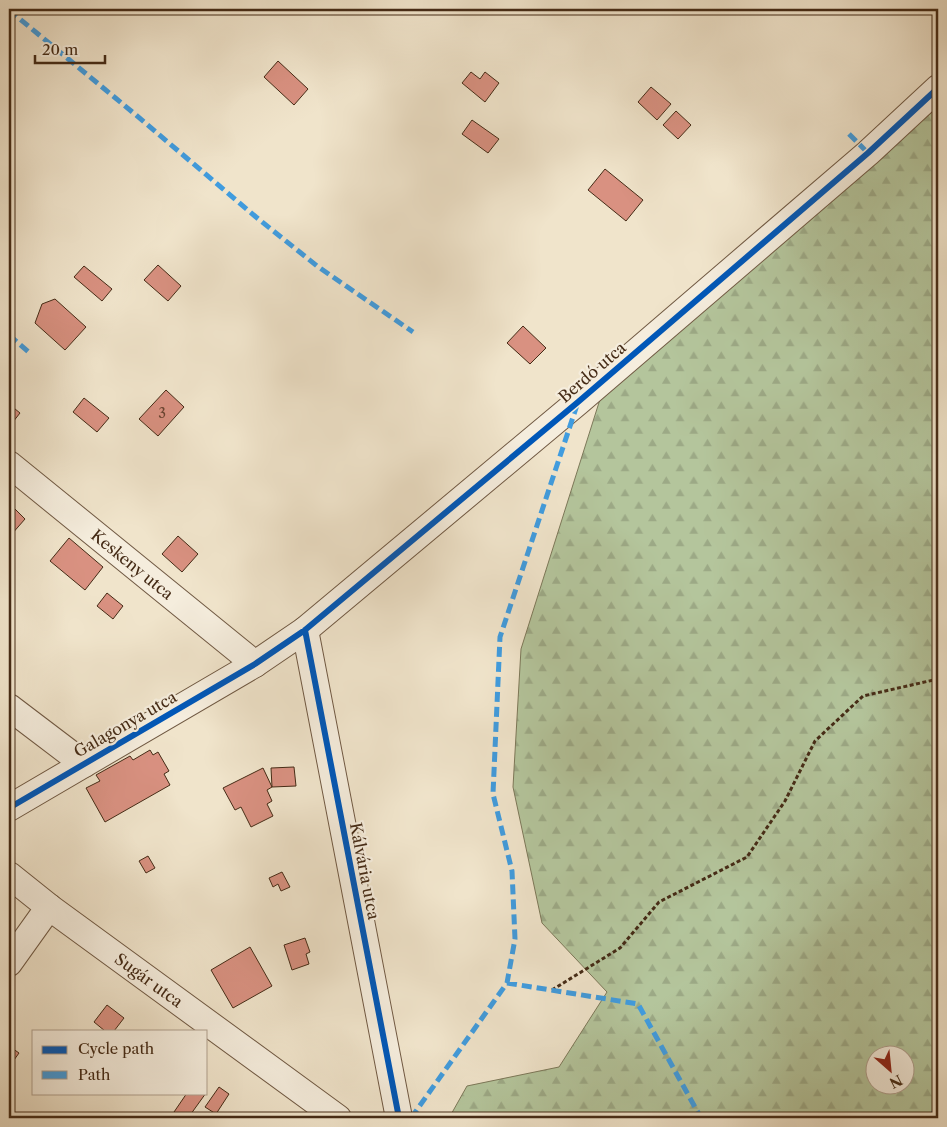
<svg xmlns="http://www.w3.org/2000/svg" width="947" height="1127" font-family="'Libre Caslon Text',serif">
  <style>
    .forest { fill: url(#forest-firs); stroke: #7c7859; fill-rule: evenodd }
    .building { fill: #d99181; stroke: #452b16 }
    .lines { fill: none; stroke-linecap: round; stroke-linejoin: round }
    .minor-casing { stroke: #705943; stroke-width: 28 }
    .path { stroke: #452b16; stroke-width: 3; stroke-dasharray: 4 2.5; stroke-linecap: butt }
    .minor { stroke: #f5eddd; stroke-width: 26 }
    .quiet { stroke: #409cdf; stroke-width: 5; stroke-dasharray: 10 5; stroke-linecap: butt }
    .cycleway-casing { stroke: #f5eddd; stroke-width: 9 }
    .cycleway { stroke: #0057b8; stroke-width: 6 }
    .labels { text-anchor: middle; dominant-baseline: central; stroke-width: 4.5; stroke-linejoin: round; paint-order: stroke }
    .number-label { font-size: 14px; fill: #6a4431 }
    .street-label { font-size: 16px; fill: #452b16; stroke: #f5eddd }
  </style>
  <defs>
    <pattern id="forest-firs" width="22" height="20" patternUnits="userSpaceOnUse" patternTransform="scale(1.25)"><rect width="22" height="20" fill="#b4c59c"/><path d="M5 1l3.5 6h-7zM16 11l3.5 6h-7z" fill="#9ca986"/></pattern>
  </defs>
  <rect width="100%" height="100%" fill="#f0e4cb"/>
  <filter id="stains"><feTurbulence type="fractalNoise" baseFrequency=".004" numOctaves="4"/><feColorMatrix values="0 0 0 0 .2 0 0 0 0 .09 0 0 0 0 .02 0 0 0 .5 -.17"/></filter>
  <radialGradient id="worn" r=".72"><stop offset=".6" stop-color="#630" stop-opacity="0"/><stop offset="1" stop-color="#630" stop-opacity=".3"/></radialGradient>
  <path class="forest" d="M938 107V1118H449L467 1086 559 1067 607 992 542 923 513 787 521 649 602 393ZM874 1054H904V1084H874Z"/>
  <path class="building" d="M278 61 308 89 294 105 264 77Z
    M471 72 480 79 485 72 499 83 485 102 462 83Z
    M651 87 671 104 657 120 638 102Z
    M676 111 691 125 678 139 663 125Z
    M472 120 499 139 488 153 462 134Z
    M605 169 643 200 626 221 588 190Z
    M158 265 181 286 168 301 144 280Z
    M84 266 112 289 102 301 74 277Z
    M55 299 86 327 65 350 35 323 42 304Z
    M523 326 546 348 530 364 507 343Z
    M166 390 184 407 158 436 139 419Z
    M84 398 109 418 97 432 73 412Z
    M9 404 20 413 9 427Z
    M12 506 25 519 11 535 9 533V510Z
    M178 536 198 554 182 572 162 554Z
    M69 538 103 567 85 590 50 561Z
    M107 593 123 606 113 619 97 606Z
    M150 750 153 755 158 752 169 771 164 774 170 785 105 822 86 788 100 781 96 775 130 756 133 760Z
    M294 767 296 786 272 787 271 768Z
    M263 768 272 787 267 790 272 801 267 804 273 816 251 827 241 807 235 810 223 788Z
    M148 856 155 868 146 873 139 861Z
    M282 872 290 887 281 891 278 884 273 887 269 878Z
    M305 938 310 952 306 954 309 964 292 970 284 945Z
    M250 947 272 986 233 1008 211 970Z
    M107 1005 124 1018 114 1031H105L94 1022Z
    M9 1046 19 1053 9 1067Z
    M219 1087 229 1094 216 1114 205 1107Z
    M187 1093H206L188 1118H182L174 1112Z"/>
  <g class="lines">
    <defs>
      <g id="minor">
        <path id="s1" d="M9 464 255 664"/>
        <path d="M305 630 399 1118"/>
        <path d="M9 707 84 764"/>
        <path d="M9 808 255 664 305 630 578 402 868 153 938 88"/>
        <path id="s2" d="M9 875 49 907 338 1118"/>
        <path d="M9 963 49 907"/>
      </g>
    </defs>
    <use href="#minor" class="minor-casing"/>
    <path class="path" d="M552 990 620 948 659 902 747 857 785 801 815 741 863 696 938 679"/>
    <use href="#minor" class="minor"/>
    <path class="quiet" d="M9 10 136 115 256 217 317 266 413 332
      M849 134 868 153
      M9 335 31 354
      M507 983 638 1004 701 1118
      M411 1118 507 983 515 939 512 871 493 794 500 637 577 405
      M929 1118 938 1107"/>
    <defs>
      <path id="cycleway" d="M305 630 399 1118
        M9 808 255 664 305 630 578 402 868 153 938 88"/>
    </defs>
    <use href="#cycleway" class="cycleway-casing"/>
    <use href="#cycleway" class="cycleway"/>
  </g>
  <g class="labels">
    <g class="number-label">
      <text x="162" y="413">3</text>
    </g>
    <g class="street-label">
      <text transform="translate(592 372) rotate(-41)">Berdó utca</text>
      <text stroke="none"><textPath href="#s1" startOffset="159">Keskeny utca</textPath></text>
      <text transform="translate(125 724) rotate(-30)">Galagonya utca</text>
      <text transform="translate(365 871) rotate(79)">Kálvária utca</text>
      <text stroke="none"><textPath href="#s2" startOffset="175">Sugár utca</textPath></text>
    </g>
  </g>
  <rect width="947" height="1127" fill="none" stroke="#f0e4cb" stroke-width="30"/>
  <rect x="10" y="10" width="927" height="1107" fill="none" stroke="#452b16" stroke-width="2.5"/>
  <rect x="15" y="15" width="917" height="1097" fill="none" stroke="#452b16"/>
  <rect x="32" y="1030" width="175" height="65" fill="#f5eddd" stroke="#af9f8d"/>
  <rect x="42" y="1046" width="25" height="8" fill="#0057b8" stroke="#af9f8d"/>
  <text x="78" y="1054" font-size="15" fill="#452b16">Cycle path</text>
  <rect x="42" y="1071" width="25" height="8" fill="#409cdf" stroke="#af9f8d"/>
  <text x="78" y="1080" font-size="15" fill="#452b16">Path</text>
  <g transform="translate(890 1070) rotate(153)"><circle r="24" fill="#f5eddd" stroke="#af9f8d"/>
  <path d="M0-4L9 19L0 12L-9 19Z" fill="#8f2418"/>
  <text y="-8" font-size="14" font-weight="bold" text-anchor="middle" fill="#452b16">N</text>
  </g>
  <path d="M35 55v8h70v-8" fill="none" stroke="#452b16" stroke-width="2.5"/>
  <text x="42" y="55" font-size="15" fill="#452b16" stroke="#f5eddd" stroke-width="4" paint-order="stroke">20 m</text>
  <rect width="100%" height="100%" filter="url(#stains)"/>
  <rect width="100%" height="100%" fill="url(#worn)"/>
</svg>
